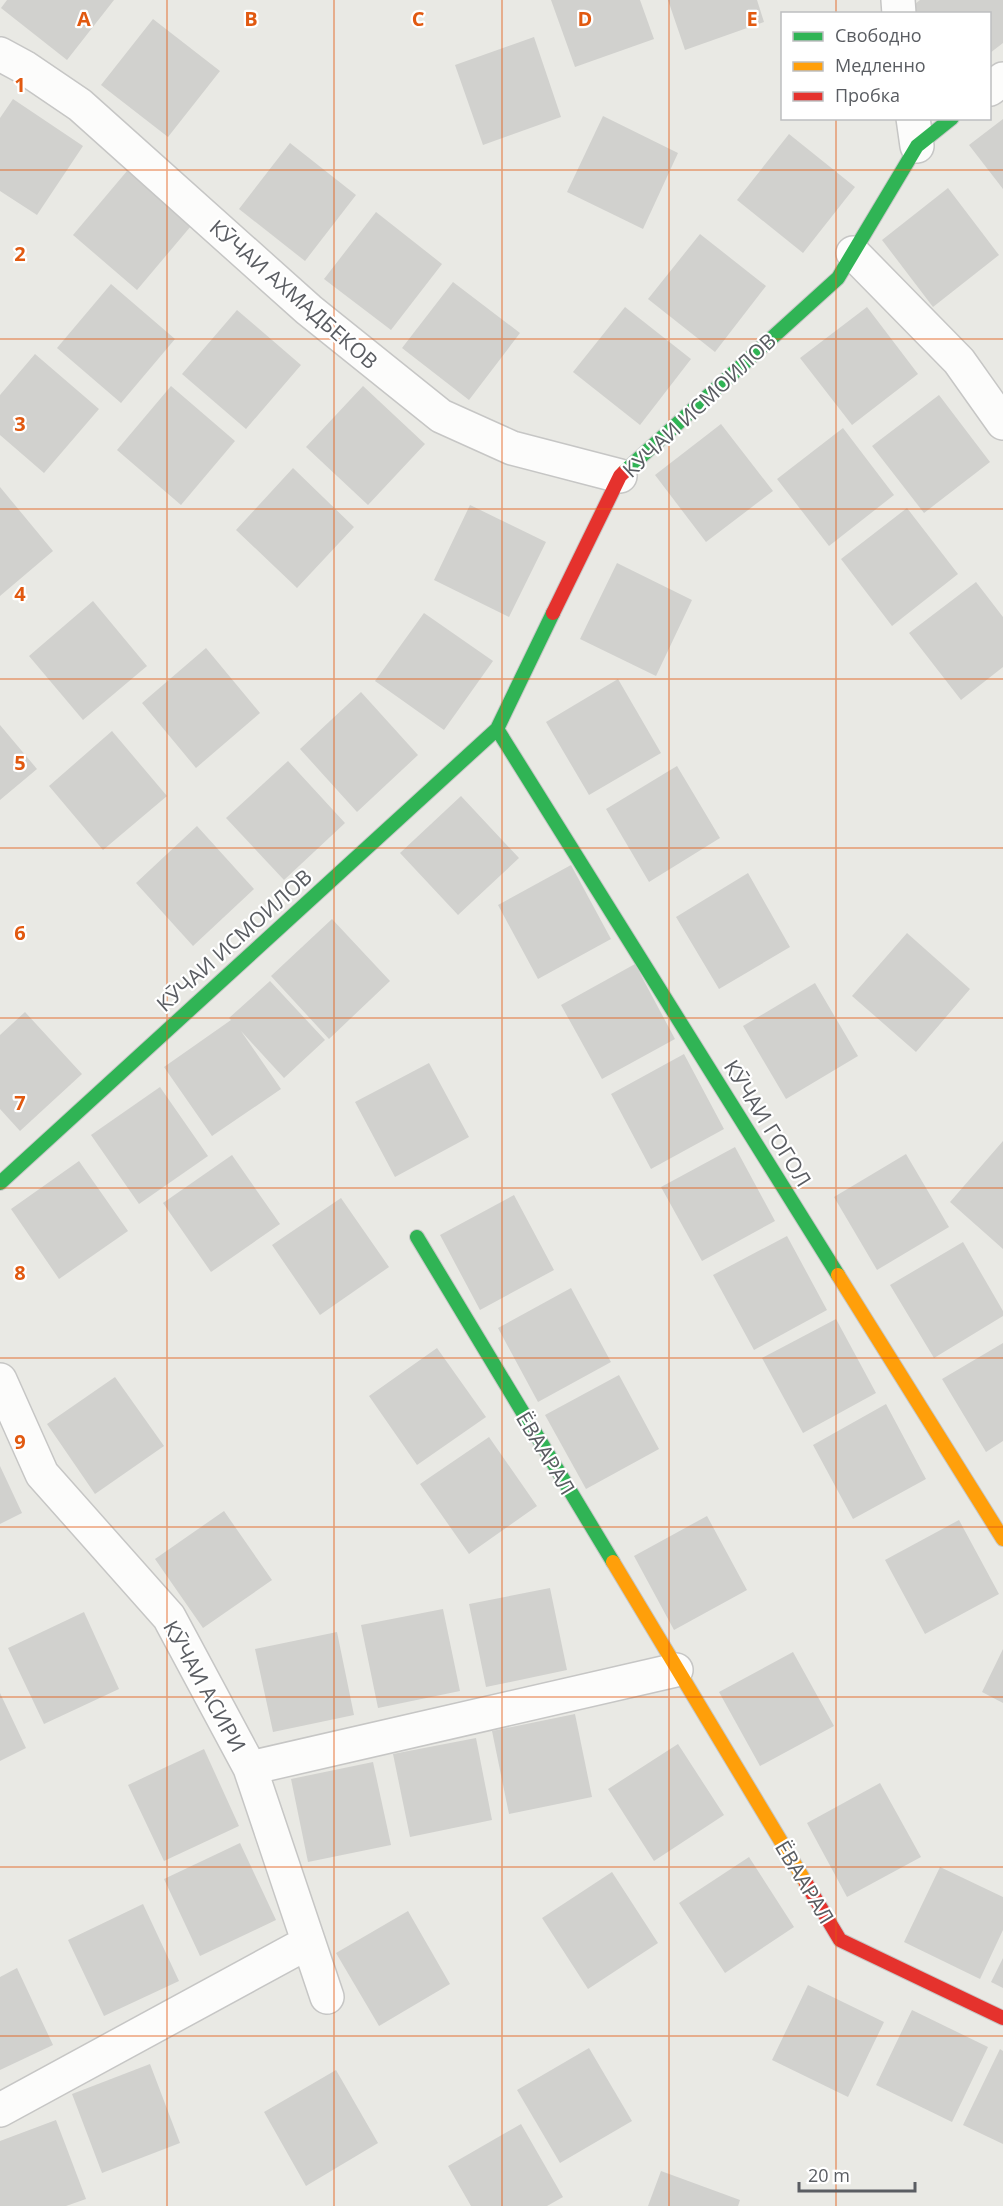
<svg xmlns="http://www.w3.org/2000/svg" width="1003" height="2206" font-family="'Open Sans',sans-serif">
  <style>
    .building { fill: #d1d1ce }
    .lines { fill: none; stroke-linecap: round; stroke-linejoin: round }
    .street-casing { stroke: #c6c6c5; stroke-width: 36 }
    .fast-casing { stroke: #c6c7c6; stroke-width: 16 }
    .slow-casing { stroke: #c6c7c6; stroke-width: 16 }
    .jam-casing { stroke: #c6c7c6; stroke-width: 16 }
    .street { stroke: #fcfcfb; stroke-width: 33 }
    .fast { stroke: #30b455; stroke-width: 14 }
    .slow { stroke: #ff9f0a; stroke-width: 14 }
    .jam { stroke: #e5322d; stroke-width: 14 }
    .grid { fill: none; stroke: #e15910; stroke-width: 1.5; stroke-opacity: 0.55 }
    .labels { text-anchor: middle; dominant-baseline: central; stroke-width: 4.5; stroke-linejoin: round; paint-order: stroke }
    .street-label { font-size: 21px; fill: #5a5d62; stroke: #fff }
    .grid-label { font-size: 20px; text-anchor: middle; font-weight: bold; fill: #e15910; stroke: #fff; stroke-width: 4.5; stroke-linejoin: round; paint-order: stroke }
  </style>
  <rect width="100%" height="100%" fill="#e9e9e4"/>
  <path class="building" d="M7 0H114L67 60 1 8Z
    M551 0H640L654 39 575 67Z
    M668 0H757L764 22 685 50Z
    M920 0H1003V43L990 53V14H914L910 8Z
    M153 19 220 71 168 137 101 85Z
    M534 37 561 117 483 145 455 65Z
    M13 99 83 146 37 215 0 191V118Z
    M603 116 678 153 643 229 567 192Z
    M1003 119V189L969 145Z
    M789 134 855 187 803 253 737 200Z
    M290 143 356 195 305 261 239 209Z
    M127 171 191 226 137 290 73 235Z
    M948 188 999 255 933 307 882 240Z
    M376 212 442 264 391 330 324 279Z
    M700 234 766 286 715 352 648 299Z
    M453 282 520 333 469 400 402 348Z
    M111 284 175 339 121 403 57 348Z
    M625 307 691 359 640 425 573 372Z
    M867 307 918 374 852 425 800 358Z
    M237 310 301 365 246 429 182 374Z
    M35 354 99 409 44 473 0 435V395Z
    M171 386 235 441 181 505 117 450Z
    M363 386 425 444 368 505 306 447Z
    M939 395 990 462 924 513 872 446Z
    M721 424 773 491 706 542 655 475Z
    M843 428 894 495 829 546 777 479Z
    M293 468 354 527 297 588 236 530Z
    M0 487 53 551 0 596Z
    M470 505 546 542 509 617 434 580Z
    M907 508 958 574 892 626 841 559Z
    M617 563 692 600 656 676 580 639Z
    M976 582 1003 617V667L961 700 909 633Z
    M93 601 147 666 83 720 29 656Z
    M424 613 493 661 444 730 375 681Z
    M206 648 260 713 196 768 142 703Z
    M618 679 661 753 589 795 546 722Z
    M361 692 418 755 357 812 300 749Z
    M0 725 37 769 0 800Z
    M112 731 167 796 103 850 49 786Z
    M288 761 345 823 284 880 226 818Z
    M677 766 720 838 649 882 606 809Z
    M461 796 519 858 458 915 400 853Z
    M197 826 254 889 193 946 136 883Z
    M571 865 611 939 538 979 498 905Z
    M748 873 790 947 719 989 676 917Z
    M332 919 390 981 329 1039 271 976Z
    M907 933 970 989 916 1052 852 996Z
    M635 964 675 1039 602 1079 561 1005Z
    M270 981 325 1040 284 1078 241 1031 281 1089 212 1136 164 1067 231 1020 229 1018Z
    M815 983 858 1056 786 1099 743 1026Z
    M25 1012 82 1074 20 1131 0 1109V1035Z
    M684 1054 724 1129 651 1169 611 1094Z
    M429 1063 469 1137 395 1177 355 1102Z
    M160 1087 208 1156 139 1204 91 1135Z
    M1003 1141V1249L950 1202Z
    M735 1147 775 1221 702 1261 661 1187Z
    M906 1154 949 1227 877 1270 834 1197Z
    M232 1155 280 1224 211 1272 163 1203Z
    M79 1161 128 1231 59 1279 11 1209Z
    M514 1195 554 1270 480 1310 440 1235Z
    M341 1198 389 1267 320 1315 272 1245Z
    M787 1236 827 1310 754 1350 713 1275Z
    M963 1242 1003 1311V1316L934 1358 890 1285Z
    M571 1288 611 1362 538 1402 498 1328Z
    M836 1319 876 1393 803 1433 762 1358Z
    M1003 1343V1441L986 1452 942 1379Z
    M437 1348 486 1417 417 1465 369 1396Z
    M619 1375 659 1449 586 1489 545 1415Z
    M115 1377 164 1446 95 1494 47 1424Z
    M886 1404 926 1479 853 1519 813 1445Z
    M489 1437 537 1506 469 1554 420 1484Z
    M0 1466 22 1513 0 1524Z
    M224 1511 272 1580 203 1628 155 1559Z
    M707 1516 747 1590 674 1630 634 1556Z
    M959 1520 999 1594 925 1634 885 1560Z
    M550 1588 567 1670 486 1687 469 1604Z
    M443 1609 460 1691 378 1708 361 1625Z
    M84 1612 119 1689 44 1724 8 1648Z
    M337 1632 354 1715 273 1732 255 1649Z
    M1003 1649V1703L982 1692Z
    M793 1652 834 1726 760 1766 719 1692Z
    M0 1693 26 1748 0 1761Z
    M575 1714 592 1797 509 1814 492 1731Z
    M476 1738 492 1820 410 1837 393 1754Z
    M678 1744 724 1815 654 1861 608 1789Z
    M204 1749 239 1826 164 1861 128 1785Z
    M373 1762 391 1845 308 1862 291 1779Z
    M880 1783 921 1857 847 1897 807 1823Z
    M240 1843 276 1920 200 1956 164 1879Z
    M749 1857 794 1927 725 1973 679 1903Z
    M940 1867 1003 1897V1930L980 1979 904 1942Z
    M612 1872 658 1943 588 1989 542 1918Z
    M143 1904 179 1981 104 2016 68 1940Z
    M408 1911 450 1984 379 2026 336 1953Z
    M1003 1958V1988L991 1982Z
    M17 1968 53 2045 0 2070V1977Z
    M808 1985 884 2022 848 2097 772 2060Z
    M912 2010 988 2047 952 2122 876 2085Z
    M589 2048 632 2121 560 2163 517 2090Z
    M1000 2049 1003 2051V2144L963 2125Z
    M150 2064 180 2143 102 2173 72 2094Z
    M336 2070 378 2143 306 2186 264 2112Z
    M56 2120 86 2199 66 2206H0V2141Z
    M521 2124 563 2197 547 2206H471L448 2166Z
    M661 2171 740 2200 738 2206H648Z"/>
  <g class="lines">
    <defs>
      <path id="street" d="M898 0 899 14
        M0 54 24 67 80 105 309 310 441 416 512 448 620 476
        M990 89 1003 79
        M913 118 917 146
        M853 253 959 361 1003 423
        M0 1380 42 1474 169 1617 250 1768 327 1997
        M250 1768 676 1670
        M0 2110 307 1943"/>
      <path id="fast" d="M624 472 838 278 917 146 952 118
        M497 729 838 1275
        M0 1183 497 729 553 613
        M417 1237 613 1562"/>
      <path id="slow" d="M838 1275 1003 1539
        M613 1562 806 1883"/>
      <path id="jam" d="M553 613 620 476 624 472
        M806 1883 840 1940 1003 2018"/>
    </defs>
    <use href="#street" class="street-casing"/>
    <use href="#fast" class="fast-casing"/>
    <use href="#slow" class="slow-casing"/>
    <use href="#jam" class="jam-casing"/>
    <use href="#street" class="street"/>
    <use href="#fast" class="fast"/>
    <use href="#slow" class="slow"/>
    <use href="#jam" class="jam"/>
  </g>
  <path class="grid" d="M167 0V2206M334 0V2206M502 0V2206M669 0V2206M836 0V14M836 118V2206M0 170H1003M0 339H1003M0 509H1003M0 679H1003M0 848H1003M0 1018H1003M0 1188H1003M0 1358H1003M0 1527H1003M0 1697H1003M0 1867H1003M0 2036H1003"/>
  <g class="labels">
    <g class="street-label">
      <text transform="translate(294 294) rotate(41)">КӮЧАИ АХМАДБЕКОВ</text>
      <text transform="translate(699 405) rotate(-43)">КУЧАИ ИСМОИЛОВ</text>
      <text transform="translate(234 940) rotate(-42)">КӮЧАИ ИСМОИЛОВ</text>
      <text transform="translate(768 1123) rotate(58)">КӮЧАИ ГОГОЛ</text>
      <text transform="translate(546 1453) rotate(59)">ЁВААРАЛ</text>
      <text transform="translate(205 1686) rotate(61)">КӮЧАИ АСИРИ</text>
      <text transform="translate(805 1882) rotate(59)">ЁВААРАЛ</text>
    </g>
  </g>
  <g class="grid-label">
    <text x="84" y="26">A</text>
    <text x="251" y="26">B</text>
    <text x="418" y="26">C</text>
    <text x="585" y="26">D</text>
    <text x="752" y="26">E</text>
    <text x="20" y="92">1</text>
    <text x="20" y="261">2</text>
    <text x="20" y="431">3</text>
    <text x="20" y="601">4</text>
    <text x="20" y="770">5</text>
    <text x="20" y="940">6</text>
    <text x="20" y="1110">7</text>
    <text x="20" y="1280">8</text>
    <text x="20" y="1449">9</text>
  </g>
  <rect x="781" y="12" width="210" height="108" fill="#ffffff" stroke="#bdbec0" stroke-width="1.5"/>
  <rect x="793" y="32" width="30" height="9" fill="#30b455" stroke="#bdbec0" stroke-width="1.5"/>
  <text x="835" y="42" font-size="18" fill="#5a5d62">Свободно</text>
  <rect x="793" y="62" width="30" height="9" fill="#ff9f0a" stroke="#bdbec0" stroke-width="1.5"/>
  <text x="835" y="72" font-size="18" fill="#5a5d62">Медленно</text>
  <rect x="793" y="92" width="30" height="9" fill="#e5322d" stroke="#bdbec0" stroke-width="1.5"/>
  <text x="835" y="102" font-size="18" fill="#5a5d62">Пробка</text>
  <path d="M799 2182v9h116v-9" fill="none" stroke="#5a5d62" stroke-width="3"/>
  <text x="808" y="2182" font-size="18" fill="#5a5d62" stroke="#ffffff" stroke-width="4.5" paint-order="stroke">20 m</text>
</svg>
